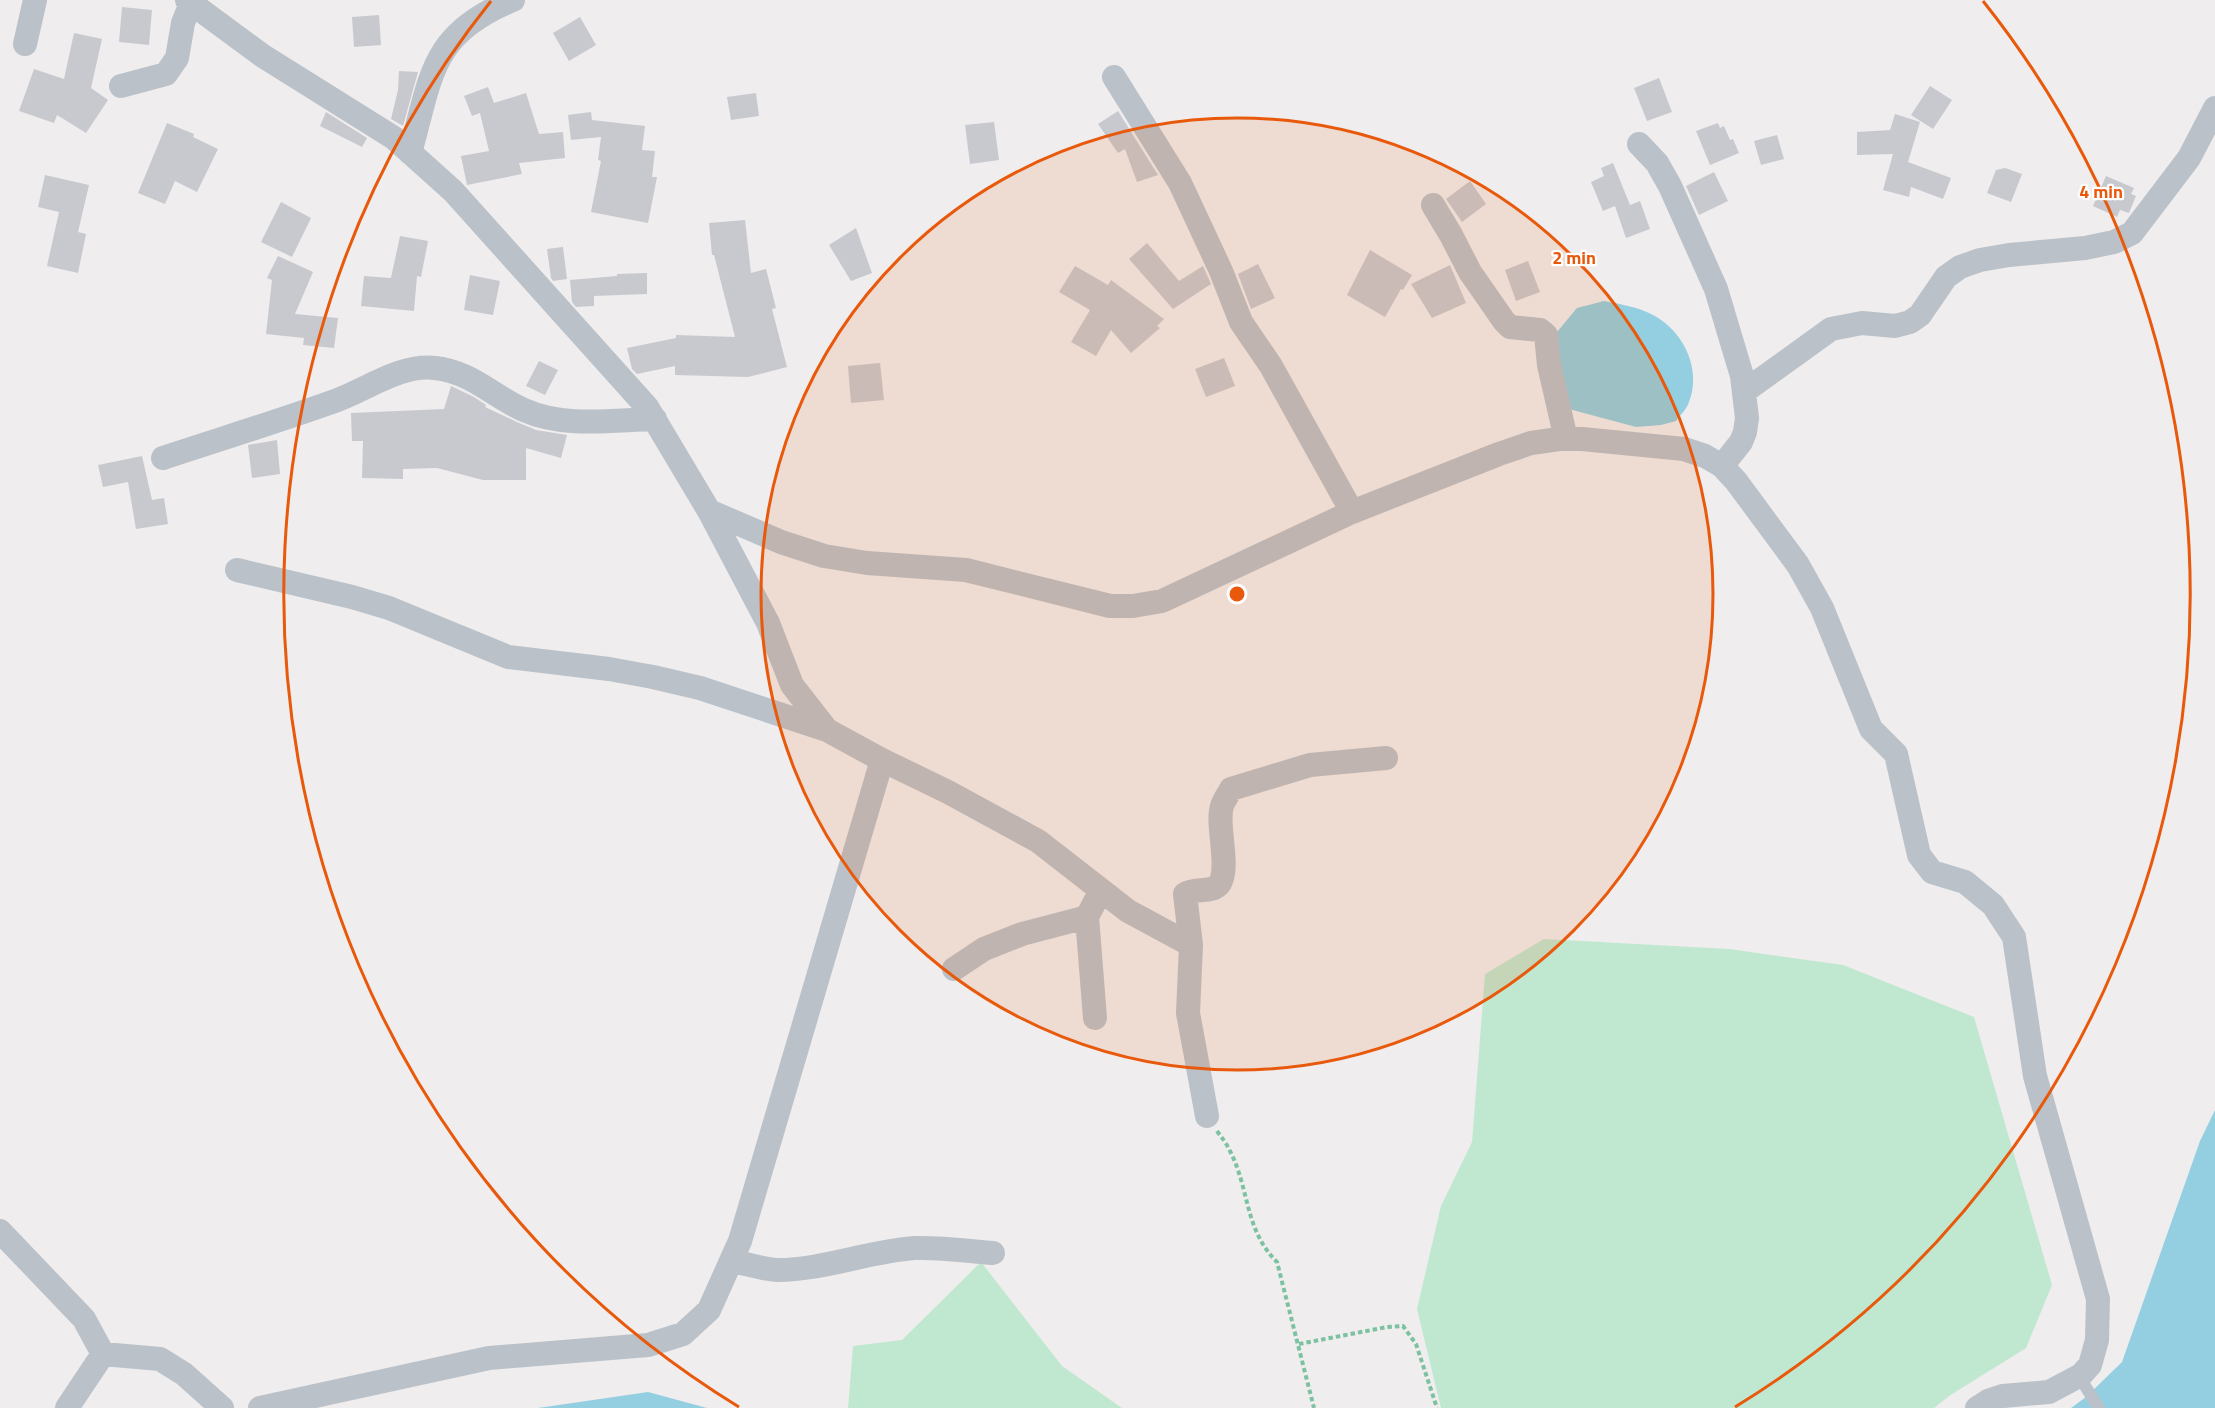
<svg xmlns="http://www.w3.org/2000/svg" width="2215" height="1408" font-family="'Titillium Web',sans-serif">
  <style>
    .green { fill: #c0e8d0 }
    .water { fill: #93cfe0 }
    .building { fill: #c8c9cf }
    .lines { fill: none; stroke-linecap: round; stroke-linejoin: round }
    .path { stroke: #7dc2a0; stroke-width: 4; stroke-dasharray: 4.5 3; stroke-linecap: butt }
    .lane { stroke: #bac1c8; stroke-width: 12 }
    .street { stroke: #bac1c8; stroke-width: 24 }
    .ring { fill: none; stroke: #e8590c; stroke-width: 3 }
    .centre { fill: #e8590c; stroke: #fff; stroke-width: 3 }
    .ring-label { font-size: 18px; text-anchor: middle; font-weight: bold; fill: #e8590c; stroke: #fff; stroke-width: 4.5; stroke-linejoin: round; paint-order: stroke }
  </style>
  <rect width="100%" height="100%" fill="#efeded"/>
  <path class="green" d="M1544 939 1729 949 1843 965 1974 1017 2052 1285 2026 1348 1949 1396 1934 1408H1441L1417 1309 1441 1206 1472 1142 1485 974Z
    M981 1262 1062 1366 1122 1408H848L853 1346 902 1340Z"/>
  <path class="water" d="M1604 301C1620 304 1638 307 1653 315 1683 331 1702 368 1689 402 1687 409 1680 415 1676 421L1661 425 1636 427 1569 409 1555 363 1557 332 1577 308Z
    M2215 1110V1408H2071L2086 1397 2122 1362 2200 1141Z
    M648 1392 707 1408H538Z"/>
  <path class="building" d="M122 7 152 10 149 45 119 42Z
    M379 15 381 45 354 47 352 17Z
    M580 17 596 45 569 61 553 33Z
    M74 33 102 39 91 88 108 100 86 133 57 115 54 123 19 111 34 69 64 79Z
    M399 71 418 72 403 126 391 119 398 90Z
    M1659 78 1672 112 1647 121 1634 88Z
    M1930 86 1952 100 1933 129 1911 115Z
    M488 87 494 103 526 93 539 134 563 132 565 158 519 163 522 174 467 185 461 156 489 151 480 113 472 116 464 96Z
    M756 93 759 116 731 120 727 97Z
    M1118 111 1158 175 1137 182 1125 149 1118 153 1098 124Z
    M326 112 367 138 362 147 320 126Z
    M591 112 592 120 645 126 642 150 655 151 652 177H657L648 223 591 212 601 161 598 160 601 137 571 140 568 115Z
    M1895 114 1920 122 1908 162 1951 178 1943 199 1911 187 1909 197 1883 190 1893 154 1857 155V132L1890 130Z
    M994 122 999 160 970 164 965 125Z
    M167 123 194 134 193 137 218 149 197 192 175 181 165 204 138 193Z
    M1718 123 1720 128 1724 126 1730 140 1733 139 1739 153 1710 165 1696 131Z
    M1777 135 1784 159 1761 165 1754 141Z
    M1613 163 1630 205 1640 201 1650 229 1626 238 1615 206 1603 211 1591 182 1604 176 1601 168Z
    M2005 168 2022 174 2011 202 1987 193 1996 170Z
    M1714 172 1728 201 1699 215 1686 186Z
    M45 175 89 185 78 232 86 234 78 273 47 266 59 212 38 207Z
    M2106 176 2134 188 2131 194 2136 196 2129 213 2120 210 2117 217 2093 206Z
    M1470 181 1486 204 1462 222 1446 199Z
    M281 202 311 218 292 257 261 242Z
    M745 220 751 273 766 269 776 308 772 309 787 367 748 377 675 375V366L637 374 632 369 627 348 676 338V335L735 337 714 255H712L709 223Z
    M856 228 872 273 851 281 829 245Z
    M400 236 428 241 421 277 417 276 414 311 361 306 364 276 391 278Z
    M1147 243 1179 281 1203 266 1211 284 1173 309 1129 259Z
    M563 247 567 279 553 281 551 278 547 249Z
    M1370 250 1412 275 1403 290 1401 289 1385 317 1347 295Z
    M278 256 313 272 295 314 338 318 334 348 303 345 304 338 266 334 272 280 267 278Z
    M1528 261 1540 292 1516 301 1505 270Z
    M1258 264 1275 298 1251 309 1238 274Z
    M1450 265 1466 303 1432 318 1411 284Z
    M1075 266 1108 285 1111 280 1164 319 1157 326 1160 328 1131 353 1111 330 1096 356 1071 342 1090 310 1059 292Z
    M647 273V294L594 296V306L576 307 572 302 570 280 617 276V274Z
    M470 275 500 281 493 315 464 310Z
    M1224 358 1235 386 1206 397 1195 369Z
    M539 361 558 370 545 395 526 386Z
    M880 363 884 400 851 403 848 366Z
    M451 386 474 397 486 405 485 407 519 423 536 430 567 435 561 458 526 448V480H483L437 468 403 469V479L362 478 363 441H352L351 413 444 409Z
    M277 440 280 474 252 478 248 445Z
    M142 456 152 500 164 498 168 524 136 529 128 482 103 487 98 465Z"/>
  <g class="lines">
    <path class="path" d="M1217 1131C1222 1138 1227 1144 1230 1151 1250 1190 1244 1229 1277 1262L1314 1408
      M1299 1344 1387 1327 1403 1326 1416 1344 1437 1408"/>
    <path class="lane" d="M2081 1375 2085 1386 2099 1408"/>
    <path class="street" d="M187 0 263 56 394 138 453 191 647 407 709 511 768 623 792 685 827 730 882 760 740 1241 709 1310 683 1334 648 1345 489 1358 260 1408
      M25 44 35 0
      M1114 77 1180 183 1221 271 1241 322 1271 366 1352 512
      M121 86 166 74 177 58 183 23 191 3
      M1639 144 1657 163 1670 186 1716 289 1742 376 1747 418 1745 432 1741 442 1722 466
      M410 153C432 75 430 34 513 0
      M1433 205 1451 235 1470 272 1504 321 1510 327 1540 330 1546 335 1549 365 1566 439
      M1745 391 1831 329 1862 323 1895 326 1910 322 1920 315 1946 277 1960 267 1980 260 2009 255 2085 248 2114 242 2132 233 2189 158 2215 108
      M163 458C220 439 276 422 332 402 365 391 399 364 435 368 472 372 492 396 524 410 564 428 612 420 655 419
      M709 511 781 542 824 556 867 563 966 570 1110 606H1133L1162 601 1352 512 1499 454 1531 443 1559 439H1582L1684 449 1705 456 1722 466 1736 481 1798 565 1822 608 1871 729 1896 754 1919 855 1932 872 1965 882 1993 905 2014 937 2035 1076 2098 1299 2097 1340 2090 1365 2081 1375 2049 1392 2003 1396 1988 1401 1977 1408
      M237 570 352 597 389 608 508 657 609 669 653 677 700 688 827 730
      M882 760 948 792 1038 841 1128 911 1191 945
      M1087 917 1095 1018
      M954 969 984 949 1022 934 1087 917 1101 890
      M1207 1116 1188 1013 1191 945 1185 894C1195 887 1213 894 1220 883 1230 866 1216 825 1222 806 1224 800 1228 795 1231 789L1310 765 1386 758
      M0 1231 84 1319 103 1354
      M732 1261C747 1264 762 1269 777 1270 824 1270 869 1251 915 1248 941 1247 967 1251 993 1253
      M67 1408 103 1354 160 1359 184 1374 222 1408"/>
  </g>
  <circle cx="1237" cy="594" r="476" fill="#e8590c" fill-opacity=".12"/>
  <g class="ring">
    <circle cx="1237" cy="594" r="476"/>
    <path d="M739 1407A953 953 0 0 1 491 1M1983 1A953 953 0 0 1 1735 1407"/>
  </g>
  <circle cx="1237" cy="594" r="9" class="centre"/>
  <g class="ring-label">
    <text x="2101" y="198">4 min</text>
    <text x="1574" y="264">2 min</text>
  </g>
</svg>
